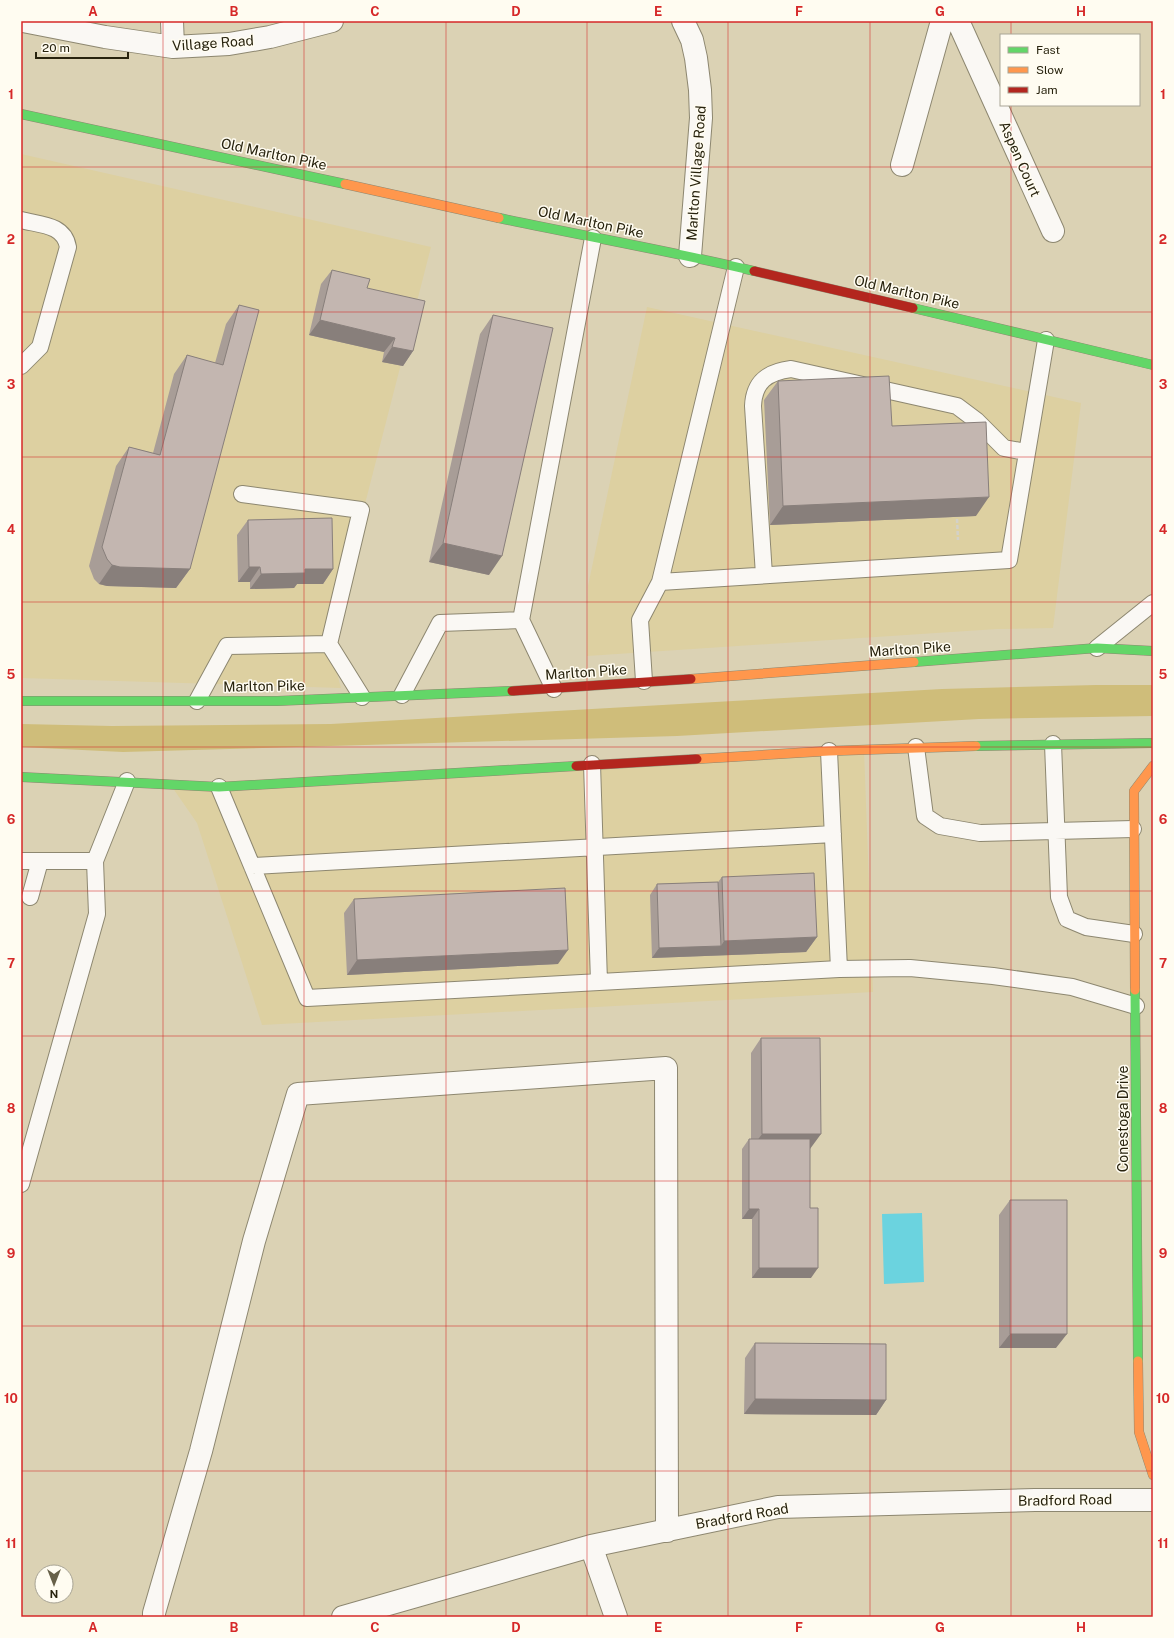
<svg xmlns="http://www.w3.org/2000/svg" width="1174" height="1638" font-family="'Public Sans',sans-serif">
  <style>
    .built { fill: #ddd0a1 }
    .green { fill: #cfbd7a }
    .water { fill: #6bd3df }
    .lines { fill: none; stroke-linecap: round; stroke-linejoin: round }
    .lane-casing { stroke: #8d8770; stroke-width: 18 }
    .street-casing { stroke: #8d8770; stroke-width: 24 }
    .fast-casing { stroke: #8d8770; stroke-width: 10 }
    .slow-casing { stroke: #8d8770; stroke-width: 10 }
    .jam-casing { stroke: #8d8770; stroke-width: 10 }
    .path { stroke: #d3d1c8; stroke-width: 2.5; stroke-dasharray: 4 2; stroke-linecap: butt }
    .lane { stroke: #faf8f4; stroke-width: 16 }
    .street { stroke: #faf8f4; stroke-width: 22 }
    .fast { stroke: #63d668; stroke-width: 9 }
    .slow { stroke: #ff974d; stroke-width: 9 }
    .jam { stroke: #b3261e; stroke-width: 9 }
    .wall { fill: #a89d97 }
    .shaded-wall { fill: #887f7b }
    .building { fill: #c3b6b0; stroke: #887f7b }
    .grid { fill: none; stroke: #d62828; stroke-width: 1; stroke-opacity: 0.55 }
    .labels { text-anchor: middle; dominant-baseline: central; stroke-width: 3; stroke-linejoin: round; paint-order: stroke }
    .street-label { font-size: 14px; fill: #28230e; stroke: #fffcf1 }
    .neatline { fill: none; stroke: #d62828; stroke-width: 1.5 }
    .grid-label { font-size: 13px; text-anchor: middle; font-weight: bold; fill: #d62828 }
  </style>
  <rect width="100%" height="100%" fill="#dbd2b4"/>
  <path class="built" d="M21 154 431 247 329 644 341 688 21 678Z
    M647 307 1081 403 1053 628 997 629 587 656 588 586Z
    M864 750 873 992 262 1025 197 823 170 784Z"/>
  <path class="green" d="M1096 685H1153V716L979 719 677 736 123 752 21 747V724L112 726 331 724 942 689Z"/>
  <path class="water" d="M922 1213 924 1282 884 1284 882 1214Z"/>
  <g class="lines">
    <defs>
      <path id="lane" d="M21 220C40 225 64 224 68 247L40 347 21 366
        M242 494 361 510 329 644 362 697
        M764 575 753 406C754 382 767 372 791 369L957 406 977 421 1004 448 1026 452
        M660 582 736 267
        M1097 648 1153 603
        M644 681 640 620 660 582 1009 560 1046 340
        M554 689 521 620 593 238
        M402 695 440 623 521 620
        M197 701 227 646 329 644
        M1053 744 1059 897 1067 919 1086 927 1134 934
        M916 747 925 816 940 826 980 833 1133 829
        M592 764 599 982
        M219 787 307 998 839 969 829 751
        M21 861H95
        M252 866 833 834
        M30 897 40 861
        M839 969 910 968 993 976 1072 987 1136 1006
        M21 1184 97 914 95 861 127 781"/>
      <path id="street" d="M23 21 105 37 173 47 229 44 270 37 332 21
        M172 21 173 47
        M683 21 692 40 696 58 700 90 701 118 690 256
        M958 21 1053 231
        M902 165 942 21
        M591 1546 616 1617
        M154 1617V1613L201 1451 254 1241 298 1094 666 1068 667 1531
        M343 1617 591 1546 778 1507 1035 1500H1153"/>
      <path id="fast" d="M21 114 345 184
        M499 218C584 236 670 251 754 271
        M913 308 1153 365
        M914 662 1097 648 1153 651
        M21 701H277L512 691
        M976 746 1153 743
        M21 777 219 787 576 766
        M1135 990 1138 1361"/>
      <path id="slow" d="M345 184 499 218
        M691 679 914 662
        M697 759 829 751 976 746
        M1135 990 1134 791 1153 766
        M1138 1361 1139 1432 1153 1475"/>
      <path id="jam" d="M754 271 913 308
        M512 691 691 679
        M576 766 697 759"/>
    </defs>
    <use href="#lane" class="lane-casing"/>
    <use href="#street" class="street-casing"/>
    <use href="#fast" class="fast-casing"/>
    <use href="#slow" class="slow-casing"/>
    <use href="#jam" class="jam-casing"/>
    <path class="path" d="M957 519 958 540"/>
    <use href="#lane" class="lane"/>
    <use href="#street" class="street"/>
    <use href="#fast" class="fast"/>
    <use href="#slow" class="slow"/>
    <use href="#jam" class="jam"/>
  </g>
  <path class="wall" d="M332 270 367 288 413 351 403 366 382 362 384 352 309 335 321 284Z
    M239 305 190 569 176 588 107 586 99 584 94 579 89 566 116 466 129 447 153 453 174 374 187 355 215 363 226 324Z
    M493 315 489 575 429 562 480 334Z
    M778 381 892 426 976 516 770 525 764 400Z
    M248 520 333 569 323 584H297L294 588 250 589V582H238L237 535Z
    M722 877 817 937 806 952 652 958 650 895 657 884 718 882Z
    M354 899 558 964 347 975 344 913Z
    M761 1038 810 1149V1208L811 1278H752V1219H742V1149L749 1139H751V1053Z
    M1010 1200 1056 1348H999V1215Z
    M755 1343 886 1400 876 1415 744 1414 745 1358Z"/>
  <path class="shaded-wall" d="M320 320 395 338 384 352 309 335Z
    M392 347 413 351 403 366 382 362Z
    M989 497 976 516 770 525 783 506Z
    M443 543 502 556 489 575 429 562Z
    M112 565 190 569 176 588 107 586 99 584Z
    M249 567H260L250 582H238Z
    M305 569H333L323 584H297L294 588 250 589 261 574Z
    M817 937 806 952 652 958 659 948 721 946 724 941Z
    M568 950 558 964 347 975 357 960Z
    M762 1134H821L810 1149H751Z
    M749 1209H759L752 1219H742Z
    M759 1268H818L811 1278H752Z
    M1010 1334H1067L1056 1348H999Z
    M755 1399 886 1400 876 1415 744 1414Z"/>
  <path class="building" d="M332 270 370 279 367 288 425 301 413 351 392 347 395 338 320 320Z
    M239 305 259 310 190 569 120 567 112 565 107 559 102 547 129 447 160 455 187 355 223 365Z
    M493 315 553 328 502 556 443 543Z
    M889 376 892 426 986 422 989 497 783 506 778 381Z
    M332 518 333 569H305V573L261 574 260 567H249L248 520Z
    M814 873 817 937 724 941 722 877Z
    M718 882 721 946 659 948 657 884Z
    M565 888 568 950 357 960 354 899Z
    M761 1038H820L821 1134H762Z
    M749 1139H810V1208H818V1268H759V1209H749Z
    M1010 1200H1067V1334H1010Z
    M755 1343 886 1344V1400L755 1399Z"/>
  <path class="grid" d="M163 21V1617M304 21V1617M446 21V1617M587 21V1617M728 21V1617M870 21V1617M1011 21V35M1011 105V1617M21 167H1153M21 312H1153M21 457H1153M21 602H1153M21 747H1153M21 891H1153M21 1036H1153M21 1181H1153M21 1326H1153M21 1471H1153"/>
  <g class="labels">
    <g class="street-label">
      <text transform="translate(213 43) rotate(-4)">Village Road</text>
      <text transform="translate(274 154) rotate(12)">Old Marlton Pike</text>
      <text transform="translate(1020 159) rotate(66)">Aspen Court</text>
      <text transform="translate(696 173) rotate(-86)">Marlton Village Road</text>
      <text transform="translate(591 222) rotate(12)">Old Marlton Pike</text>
      <text transform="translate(907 292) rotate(13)">Old Marlton Pike</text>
      <text transform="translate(910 649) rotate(-4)">Marlton Pike</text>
      <text transform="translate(586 672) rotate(-4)">Marlton Pike</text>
      <text transform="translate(264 686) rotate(-1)">Marlton Pike</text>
      <text transform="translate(1123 1119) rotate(-90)">Conestoga Drive</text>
      <text transform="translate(1065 1500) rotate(-1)">Bradford Road</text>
      <text transform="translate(742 1516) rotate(-10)">Bradford Road</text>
    </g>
  </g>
  <rect width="1174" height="1638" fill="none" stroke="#fffcf1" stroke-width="44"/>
  <rect x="1000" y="34" width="140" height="72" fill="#fffcf1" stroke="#a9a596"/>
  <rect x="1008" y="47" width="20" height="6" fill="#63d668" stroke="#a9a596"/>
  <text x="1036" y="54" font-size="12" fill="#28230e">Fast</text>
  <rect x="1008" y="67" width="20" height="6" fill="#ff974d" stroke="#a9a596"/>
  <text x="1036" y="74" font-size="12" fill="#28230e">Slow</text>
  <rect x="1008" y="87" width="20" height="6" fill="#b3261e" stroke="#a9a596"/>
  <text x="1036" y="94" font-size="12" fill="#28230e">Jam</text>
  <g transform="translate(54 1584) rotate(180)"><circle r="19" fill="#fffcf1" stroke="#a9a596"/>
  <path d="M0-3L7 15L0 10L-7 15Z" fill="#676048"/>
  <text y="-6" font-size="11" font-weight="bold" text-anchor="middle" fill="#28230e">N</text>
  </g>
  <path d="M36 52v6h92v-6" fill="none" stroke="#28230e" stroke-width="2"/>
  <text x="42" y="52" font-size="12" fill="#28230e" stroke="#fffcf1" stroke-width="3" paint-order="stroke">20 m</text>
  <rect x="22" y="22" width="1130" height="1594" class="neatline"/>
  <g class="grid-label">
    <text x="93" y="16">A</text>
    <text x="234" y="16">B</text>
    <text x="375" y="16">C</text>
    <text x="516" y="16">D</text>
    <text x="658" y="16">E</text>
    <text x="799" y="16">F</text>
    <text x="940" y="16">G</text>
    <text x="1081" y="16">H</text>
    <text x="11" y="99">1</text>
    <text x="1163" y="99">1</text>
    <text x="11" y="244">2</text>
    <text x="1163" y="244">2</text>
    <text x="11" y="389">3</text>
    <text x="1163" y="389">3</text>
    <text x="11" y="534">4</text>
    <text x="1163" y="534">4</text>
    <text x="11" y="679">5</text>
    <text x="1163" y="679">5</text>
    <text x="11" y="824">6</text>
    <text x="1163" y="824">6</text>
    <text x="11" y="968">7</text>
    <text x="1163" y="968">7</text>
    <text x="11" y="1113">8</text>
    <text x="1163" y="1113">8</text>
    <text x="11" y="1258">9</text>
    <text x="1163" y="1258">9</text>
    <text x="11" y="1403">10</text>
    <text x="1163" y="1403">10</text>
    <text x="11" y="1548">11</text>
    <text x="1163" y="1548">11</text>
    <text x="93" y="1632">A</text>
    <text x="234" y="1632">B</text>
    <text x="375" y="1632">C</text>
    <text x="516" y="1632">D</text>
    <text x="658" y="1632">E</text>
    <text x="799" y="1632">F</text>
    <text x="940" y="1632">G</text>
    <text x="1081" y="1632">H</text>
  </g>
</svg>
